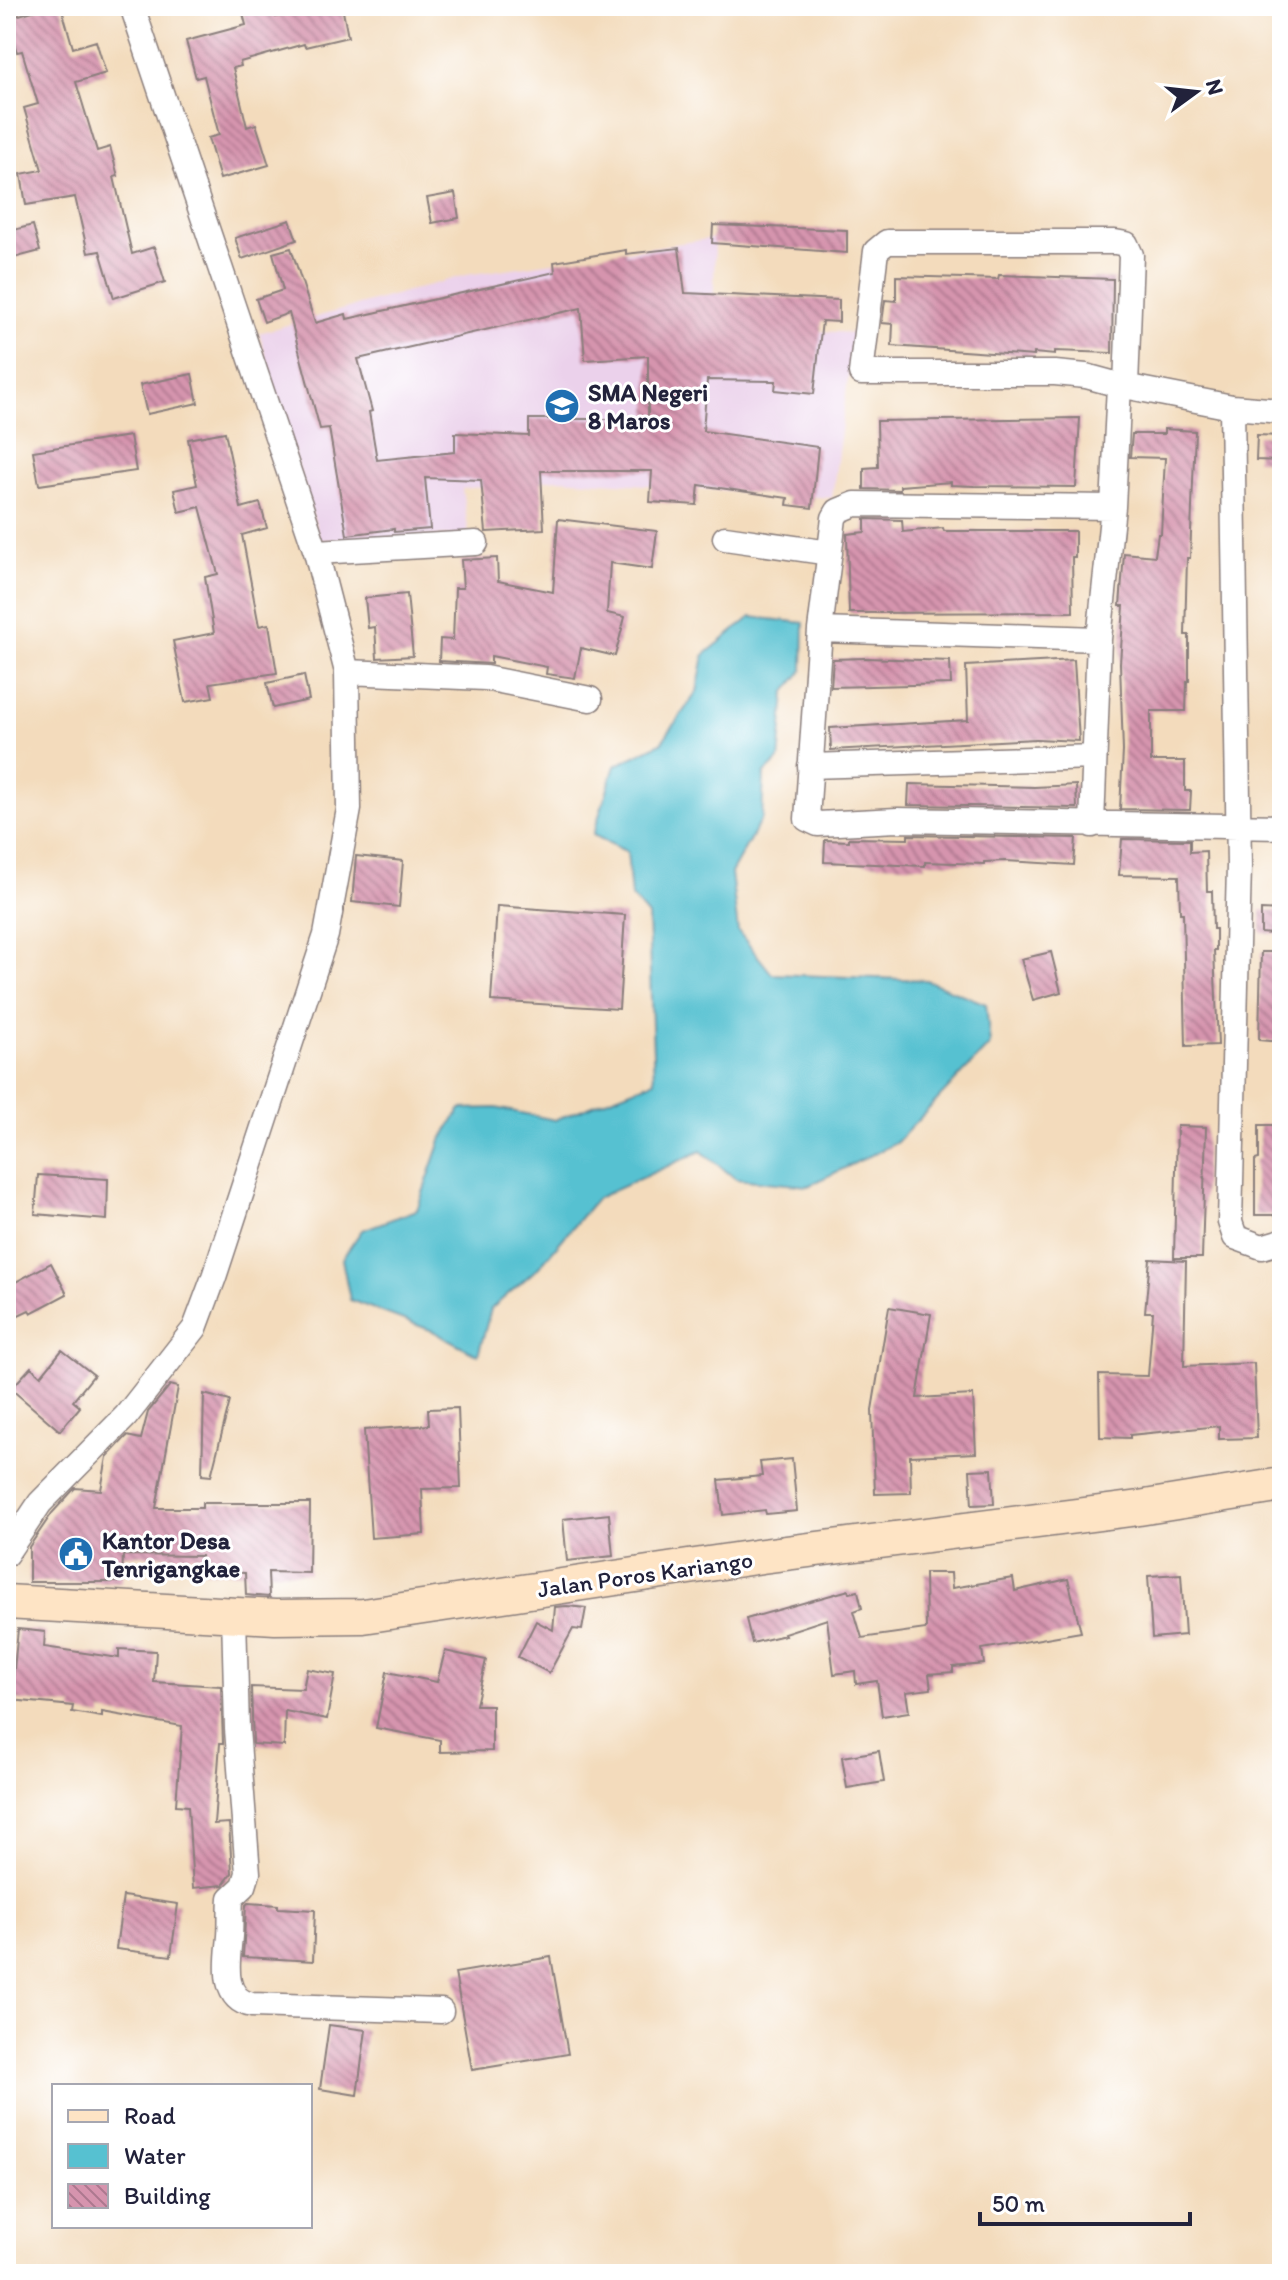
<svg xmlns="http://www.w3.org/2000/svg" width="1288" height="2280" font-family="Itim,sans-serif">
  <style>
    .built { fill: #ebd1eb }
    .water { fill: #56c1d1; stroke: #3c7286; stroke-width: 2 }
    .building { fill: url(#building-back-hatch); fill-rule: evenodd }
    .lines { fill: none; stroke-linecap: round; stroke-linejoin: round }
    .minor-casing { stroke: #8a7e7c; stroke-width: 27 }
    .secondary-casing { stroke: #8a7e7c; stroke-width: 37 }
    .minor { stroke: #fff; stroke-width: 24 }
    .secondary { stroke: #fee4c5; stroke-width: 34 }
    .labels { text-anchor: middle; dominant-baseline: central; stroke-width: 6; stroke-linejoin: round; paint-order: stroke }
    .poi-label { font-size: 24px; font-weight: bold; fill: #22223b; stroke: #fff; text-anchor: start }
    .street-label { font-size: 24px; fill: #22223b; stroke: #fff }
  </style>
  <defs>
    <pattern id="building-back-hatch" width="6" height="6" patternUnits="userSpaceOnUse" patternTransform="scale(2)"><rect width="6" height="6" fill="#d694ae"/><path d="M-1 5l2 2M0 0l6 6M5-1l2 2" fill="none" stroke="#ad788f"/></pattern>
  </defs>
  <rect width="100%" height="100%" fill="#fff"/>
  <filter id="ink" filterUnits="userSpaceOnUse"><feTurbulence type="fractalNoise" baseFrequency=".0125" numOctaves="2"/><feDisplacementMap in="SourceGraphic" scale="16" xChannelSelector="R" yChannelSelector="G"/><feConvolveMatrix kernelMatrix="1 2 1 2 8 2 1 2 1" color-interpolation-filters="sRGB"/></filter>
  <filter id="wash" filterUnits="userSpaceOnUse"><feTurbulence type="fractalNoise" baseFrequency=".006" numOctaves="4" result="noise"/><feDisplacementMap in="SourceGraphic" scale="32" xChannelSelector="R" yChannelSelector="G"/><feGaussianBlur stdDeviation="1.8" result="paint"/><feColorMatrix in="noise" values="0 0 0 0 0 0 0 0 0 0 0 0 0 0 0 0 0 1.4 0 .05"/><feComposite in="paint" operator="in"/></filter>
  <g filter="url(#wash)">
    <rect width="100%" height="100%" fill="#f3dbbc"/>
    <path class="built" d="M715 238 713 325 854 333 832 498 558 479 462 489 469 535 320 540 259 333 466 275Z"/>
    <path class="water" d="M751 617 804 623 803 670 785 693 779 760 764 774 762 818 731 873 738 931 772 974 926 980 986 1004 990 1045 896 1143 808 1186 736 1179 701 1151 597 1198 539 1267 491 1309 478 1355 433 1331 350 1300 342 1259 362 1230 417 1210 441 1141 461 1109 496 1108 555 1120 654 1081 648 916 631 896 627 852 593 835 615 766 661 743 697 692 704 655Z"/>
    <g id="blocks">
      <path class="building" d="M49 6H61L73 48 96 41 106 73 76 82 97 151 110 147 118 176 114 177 132 254 154 247 165 282 114 298 100 251 88 253 75 197 26 205 21 174 42 170 24 108 38 104 22 51 17 52 6 19Z
        M241 6H272L276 17 328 6H342L348 37 305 47 304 44 240 62 241 66 233 68 247 127 256 124 269 165 220 179 208 138 219 135 204 76 196 78 186 41 246 25Z
        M455 193 459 218 432 223 427 198Z
        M290 220 297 240 242 259 235 238Z
        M33 225 40 251 6 260V232Z
        M713 225 847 230V253L712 243Z
        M291 248 315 323 346 314 347 319 555 272 554 262 626 250V254L679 248 685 293 839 300V322L822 321 814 394 775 390 776 381 707 380 703 431 818 447 812 508 787 505 788 498 699 485 697 505 650 502 652 471H541L544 529 486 532 481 480 425 478 430 529 394 532V529L347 535 329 428 320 429 289 313 264 322 256 299 283 290 273 253ZM581 308 585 360 648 356V419H529V436L455 433V452L377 460 369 412 372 411 358 359Z
        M999 275 1113 279 1112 353 1055 351V355L1034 353V356L892 346 893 324 882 323 885 300 896 301V276L998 279Z
        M192 374 198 403 147 414 140 385Z
        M1080 418 1076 487 974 486 951 485V482L900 486V490L864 489V468L878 467 877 421Z
        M1164 429 1195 431 1190 558H1187L1185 635H1189V681H1187L1186 711H1151V761H1185V791H1191L1190 810 1120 809 1123 751 1120 663 1124 606H1120L1124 553 1155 556 1158 534H1161L1165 458 1130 457 1132 434H1164Z
        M225 432 241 508 260 503 267 528 242 535 259 626 269 624 277 673 210 683 213 697 185 702 173 641 214 633 205 577 218 574 200 507 179 512 174 490 197 485 188 439Z
        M1257 435 1282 436V461L1256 460Z
        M130 436 136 471 39 485 33 451Z
        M558 519 657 531 652 569 610 563 607 613 625 617 615 656 581 648 575 678 546 674 547 667 491 656V664L439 661 440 639 453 640 455 588H463L461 560 497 558 498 581 553 592Z
        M865 519 902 520 903 532 943 528 944 531H1075V557H1072L1073 612 849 613 847 534 865 532Z
        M407 594 413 656 377 658 375 627 368 628 365 598Z
        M866 658 950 661 951 684 831 687 833 659Z
        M1074 660 1079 741 1036 739 831 750 830 728 968 720 966 666Z
        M304 675 309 700 273 708 267 683Z
        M909 784 1034 787 1076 785 1077 808 908 805Z
        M908 835 1076 838 1074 865 1006 861 984 862V864L925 862V866L824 862 825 840 849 841V838L908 839Z
        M1122 839 1190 840V852L1206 851 1207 891H1212L1213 929H1216V950H1214L1218 1045 1186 1046 1183 913H1180L1179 876 1119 875Z
        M356 856 403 861 399 907 352 902Z
        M497 906 625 915 619 1009 491 1001Z
        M1261 910 1282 911V935L1261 933Z
        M1051 952 1061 992 1033 1000 1021 959Z
        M1261 952H1282V1042L1259 1040Z
        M1259 1125H1282V1215H1255V1160L1259 1159Z
        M1177 1126 1206 1127 1202 1258H1174Z
        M38 1175 108 1179 107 1220 35 1214Z
        M1150 1259 1186 1261 1184 1366 1254 1363 1257 1438 1219 1439V1426L1130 1435V1438L1100 1437 1099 1375 1148 1376 1153 1312H1145Z
        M51 1263 67 1294 31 1313 29 1310 6 1321V1287Z
        M889 1307 931 1314 917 1398 973 1395 976 1453 910 1456 911 1493 875 1494 872 1410Z
        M62 1350 94 1375 73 1401 80 1407 60 1431 11 1389 31 1367 41 1376Z
        M170 1385 178 1387 156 1508H202V1503H310L309 1573 268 1572 269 1597 246 1595 245 1573 200 1571 201 1556 123 1555 122 1582H29V1547L52 1513 75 1488 101 1490 107 1457 127 1436 141 1439 148 1412Z
        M204 1394 230 1401 211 1476 202 1475Z
        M458 1408 461 1488 422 1489 424 1534 371 1538 364 1430 429 1425 428 1409Z
        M792 1459 797 1511 766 1514 765 1510 723 1515 719 1480 762 1476 760 1462Z
        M992 1469 994 1504 972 1505 970 1470Z
        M609 1514 613 1556 567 1561 563 1519Z
        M925 1573H951L952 1588 1013 1578 1015 1591 1068 1579 1081 1632 982 1649 984 1664 953 1667V1672L929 1674 931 1689 906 1692 909 1712 882 1716 877 1681 856 1684 855 1671 834 1674 827 1619 784 1633 785 1635 752 1643 746 1619 849 1590 850 1593 858 1591 862 1608 854 1611 862 1638 926 1629Z
        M1181 1574 1185 1635 1152 1638 1148 1576Z
        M567 1606 586 1608 582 1630 573 1629 549 1673 518 1657 536 1621 553 1630 555 1607Z
        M18 1629 45 1632 44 1647 119 1658V1649L156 1651 154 1682 221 1686 223 1743H220L214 1824 229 1823 232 1873 223 1885 193 1888 188 1806 176 1805 182 1726 102 1712V1717L72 1712 73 1706 11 1700Z
        M445 1651 486 1660 476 1705H492V1751L440 1752V1740L376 1728 387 1672 437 1682Z
        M307 1669 335 1674 327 1719 285 1711 284 1746 253 1744 251 1687 303 1689Z
        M879 1751 884 1782 847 1788 842 1757Z
        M123 1896 178 1904 171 1956 116 1949Z
        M248 1903 278 1905V1908L315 1910 313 1961 243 1957 246 1905Z
        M551 1957 568 2054 472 2070 455 1973Z
        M329 2025 366 2030 357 2095 320 2089Z"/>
    </g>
  </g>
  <g filter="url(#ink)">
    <use href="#blocks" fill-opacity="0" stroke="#8a7e7c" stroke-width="2"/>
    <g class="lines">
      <defs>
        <path id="minor" d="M1119 385 1086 376 1055 373H861L876 251 887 242H1115L1126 244 1131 255 1126 386
          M1232 407 1239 866 1230 1222 1235 1237 1262 1247 1282 1241
          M1113 507 855 504 838 511 834 518 820 630 807 819 818 824 897 820 1282 827
          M725 538 830 553
          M316 552 476 543
          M820 630 1099 639
          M347 672 485 678 590 699
          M810 766 1094 757
          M1092 825 1099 639 1113 507 1119 385 1232 407 1282 411
          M6 1554 40 1503 126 1416 195 1328 214 1277 326 935 349 809 347 672 316 552 132 6
          M234 1615 237 1729 248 1873 244 1886 231 1898C230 1910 231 1923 230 1936 228 1960 220 1999 252 2005L441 2011"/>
        <path id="secondary" d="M6 1602 275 1617 363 1616 762 1556 1139 1508 1282 1485"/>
      </defs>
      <use href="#minor" class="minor-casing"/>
      <use href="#secondary" class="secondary-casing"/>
      <use href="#minor" class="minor"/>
      <use href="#secondary" class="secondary"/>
    </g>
  </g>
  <defs>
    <symbol id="school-disc" viewBox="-11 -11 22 22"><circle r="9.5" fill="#1f6fb2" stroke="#fff"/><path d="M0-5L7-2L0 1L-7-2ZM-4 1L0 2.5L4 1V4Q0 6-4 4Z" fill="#fff"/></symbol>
    <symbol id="civic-disc" viewBox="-11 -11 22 22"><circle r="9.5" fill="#1f6fb2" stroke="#fff"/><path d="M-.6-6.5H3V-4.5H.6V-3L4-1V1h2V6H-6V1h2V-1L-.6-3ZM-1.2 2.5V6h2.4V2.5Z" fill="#fff"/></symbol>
  </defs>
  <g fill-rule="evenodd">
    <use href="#school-disc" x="542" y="386" width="40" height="40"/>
    <use href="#civic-disc" x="56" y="1534" width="40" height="40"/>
  </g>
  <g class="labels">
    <g class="poi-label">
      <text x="588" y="392">SMA Negeri<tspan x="588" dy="28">8 Maros</tspan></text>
      <text x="102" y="1540">Kantor Desa<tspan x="102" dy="28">Tenrigangkae</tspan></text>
    </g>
    <g class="street-label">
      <text transform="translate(645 1574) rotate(-8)">Jalan Poros Kariango</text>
    </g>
  </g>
  <rect width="1288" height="2280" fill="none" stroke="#fff" stroke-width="32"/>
  <rect x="52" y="2084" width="260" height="144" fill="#ffffff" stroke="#a7a7b1" stroke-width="2"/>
  <rect x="68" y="2110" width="40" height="12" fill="#fee4c5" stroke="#a7a7b1" stroke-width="2"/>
  <text x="124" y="2124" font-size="24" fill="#22223b">Road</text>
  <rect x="68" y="2144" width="40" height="24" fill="#56c1d1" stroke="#a7a7b1" stroke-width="2"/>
  <text x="124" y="2164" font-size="24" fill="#22223b">Water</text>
  <rect x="68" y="2184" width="40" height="24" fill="url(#building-back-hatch)" stroke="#a7a7b1" stroke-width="2"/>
  <text x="124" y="2204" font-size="24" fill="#22223b">Building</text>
  <g transform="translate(1196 92) rotate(75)" stroke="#ffffff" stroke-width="6" paint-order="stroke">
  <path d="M0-6L14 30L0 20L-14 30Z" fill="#22223b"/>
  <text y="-12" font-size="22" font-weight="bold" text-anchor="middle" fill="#22223b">N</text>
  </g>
  <path d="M980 2212v12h210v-12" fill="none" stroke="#22223b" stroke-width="4"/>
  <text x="992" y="2212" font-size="24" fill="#22223b" stroke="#ffffff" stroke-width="6" paint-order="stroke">50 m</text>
</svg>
